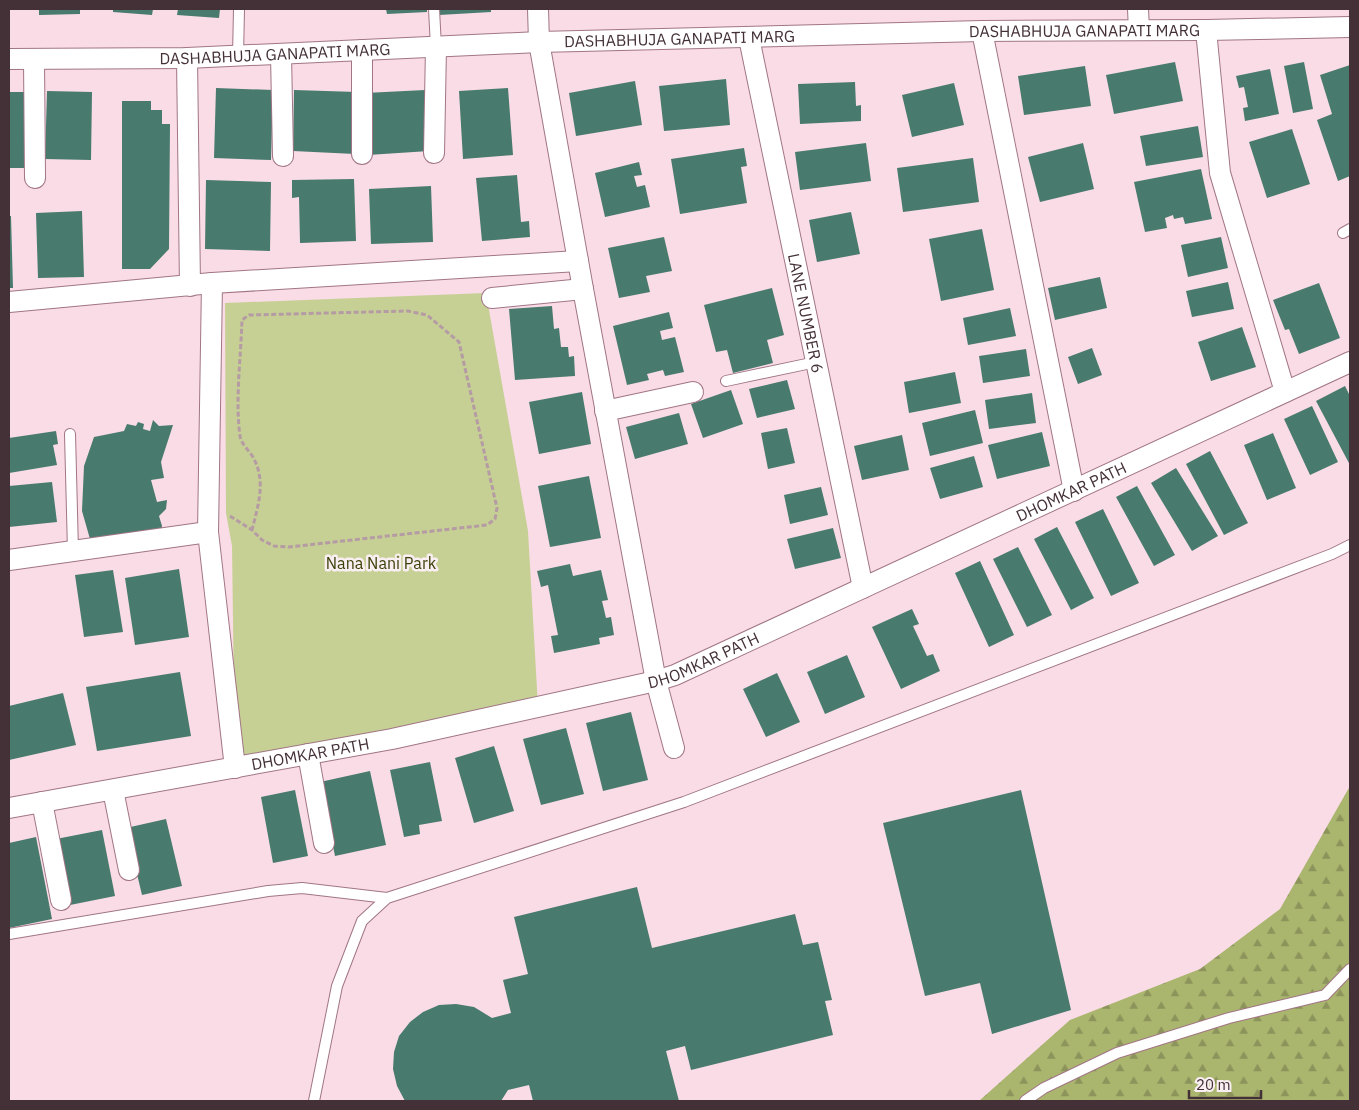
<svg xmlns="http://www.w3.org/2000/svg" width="1359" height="1110" font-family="'IBM Plex Sans',sans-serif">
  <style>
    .green { fill: #c6d094 }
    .forest { fill: url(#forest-firs) }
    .building { fill: #487a6d }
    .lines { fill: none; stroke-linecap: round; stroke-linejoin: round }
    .lane-casing { stroke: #a17585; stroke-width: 12 }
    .street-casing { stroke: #a17585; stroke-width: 22 }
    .path { stroke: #b49ba4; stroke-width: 3; stroke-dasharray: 5 2.5; stroke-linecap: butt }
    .lane { stroke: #fff; stroke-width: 10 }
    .street { stroke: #fff; stroke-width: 20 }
    .labels { text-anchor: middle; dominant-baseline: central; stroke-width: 5; stroke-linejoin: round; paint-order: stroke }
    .street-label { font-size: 16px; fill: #443138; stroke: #f9eff2 }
    .park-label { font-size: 16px; fill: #3a4008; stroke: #f9eff2 }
  </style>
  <defs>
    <pattern id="forest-firs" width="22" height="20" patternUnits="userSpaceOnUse" patternTransform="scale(1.25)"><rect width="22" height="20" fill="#aab56e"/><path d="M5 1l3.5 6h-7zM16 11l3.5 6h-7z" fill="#8c945b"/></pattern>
  </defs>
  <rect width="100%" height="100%" fill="#f9dce6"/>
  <path class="green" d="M486 293 528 531 538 707 235 768 232 546 226 513 225 303Z"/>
  <path class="forest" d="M1350 786V1101H979L1070 1020 1200 969 1280 909Z"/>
  <path class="building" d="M39 9H80V14L39 15Z
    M113 9H153L152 15 113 12Z
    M178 9H220L219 18 177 15Z
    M386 9H427V12L387 14Z
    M439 9H491V12L439 15Z
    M1175 62 1183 101 1114 114 1106 75Z
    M1304 62 1313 109 1293 113 1284 66Z
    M1350 65V176L1338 181 1317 120 1332 114 1320 75Z
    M1085 66 1091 106 1024 115 1018 76Z
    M1270 69 1279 114 1245 121 1243 108 1248 107 1244 87 1239 88 1236 76Z
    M726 79 730 125 664 131 659 86Z
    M635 81 642 125 576 136 569 93Z
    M855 82 856 106 861 105V121L800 124 798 84Z
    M954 83 964 125 912 137 902 95Z
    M216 88 273 90 271 160 214 158Z
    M508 88 513 155 463 159 459 91Z
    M294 90 357 92 355 154 293 151Z
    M425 90 429 151 368 155 365 93Z
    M47 91 92 92 91 160 45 159Z
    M9 92H24V168H9Z
    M122 101H151V110H162V124H170L169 249 150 269H122Z
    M1198 126 1203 157 1146 166 1140 136Z
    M1292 129 1310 184 1267 198 1249 142Z
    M866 143 871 181 800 190 795 152Z
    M1083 143 1094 189 1040 202 1028 157Z
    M744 148 747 166 741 167 747 203 680 214 671 159Z
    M973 158 979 202 903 212 897 168Z
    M639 162 642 175 634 176 637 187 645 185 650 207 605 217 595 173Z
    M1201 169 1212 219 1185 224 1183 217 1174 219 1173 215 1165 218 1167 228 1145 232 1134 182Z
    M517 175 521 222 529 221 530 237 482 241 476 178Z
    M354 179 356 241 300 243 299 197 292 198V180Z
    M206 180 271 182 270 251 205 249Z
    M431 186 433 242 371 244 369 189Z
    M82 211 84 277 38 278 36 213Z
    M851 212 860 254 817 262 809 220Z
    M9 216H11L13 288H9Z
    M982 229 994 290 941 301 929 239Z
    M664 237 672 271 646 276 650 292 619 298 608 248Z
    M1221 237 1228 268 1188 277 1181 245Z
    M1100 277 1107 308 1055 320 1048 288Z
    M1228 282 1234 309 1192 317 1186 291Z
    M1319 283 1340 338 1299 354 1289 329 1285 330 1273 300Z
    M772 288 784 335 767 340 773 363 733 373 727 350 716 352 704 305Z
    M552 306 554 329 559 328 561 347H568L569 357 574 356 575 376 515 380 509 309Z
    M1010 308 1016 336 968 345 963 318Z
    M669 312 673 328 660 331 662 340 675 337 684 372 665 376 663 370 647 374 649 380 627 385 613 326Z
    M1242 327 1256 367 1211 381 1198 342Z
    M1092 348 1102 375 1078 384 1068 357Z
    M1026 349 1030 376 983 383 979 356Z
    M955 372 961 403 909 413 904 382Z
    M787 380 795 409 757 418 749 389Z
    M1345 386 1350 396V465L1316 401Z
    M731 390 743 424 703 438 691 404Z
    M582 392 591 444 539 454 529 402Z
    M1032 393 1036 423 989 429 985 400Z
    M1312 406 1338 462 1310 475 1284 419Z
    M975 410 983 443 930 456 922 423Z
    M679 413 688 444 635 459 626 427Z
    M153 420 159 426 173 425 161 462 164 478 151 480 157 502 167 500 166 509 159 516 162 526 161 533 126 539 120 534 90 539 82 511 84 466 94 437 124 431 127 424 136 426 138 422 144 424 143 429 150 431Z
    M787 428 795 463 768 469 761 433Z
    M56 431 58 444 53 445 57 465 9 473V438Z
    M1042 432 1050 466 997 479 988 445Z
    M1273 433 1296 488 1267 500 1244 445Z
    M902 435 909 470 862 480 854 446Z
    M1210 451 1248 523 1224 535 1186 464Z
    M974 456 983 487 940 499 930 468Z
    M1176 468 1218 536 1192 551 1151 483Z
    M589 476 601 538 550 547 538 486Z
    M52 482 57 522 9 527V486Z
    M1137 486 1175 555 1154 566 1116 497Z
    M821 487 828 515 790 524 784 495Z
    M1103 509 1139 583 1111 596 1075 522Z
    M1057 527 1094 598 1071 610 1034 539Z
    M833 528 841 558 795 569 787 539Z
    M1018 547 1052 615 1027 627 993 559Z
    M980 561 1014 635 989 647 955 573Z
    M570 564 573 576 601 570 608 600 602 601 606 618 611 617 614 635 599 638 600 644 554 653 551 636 558 635 548 585 541 587 537 571Z
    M179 569 189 637 135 645 125 578Z
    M113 570 123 632 84 637 75 575Z
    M912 609 919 624 913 626 927 656 933 654 940 671 901 689 872 627Z
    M847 655 865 697 825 714 807 672Z
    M180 672 191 736 97 751 86 687Z
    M777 673 800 722 766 737 743 689Z
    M63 693 76 745 9 760V706Z
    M631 712 648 780 603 791 586 723Z
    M566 728 584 794 541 805 523 739Z
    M494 746 514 811 474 823 455 758Z
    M430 762 442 821 419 825 420 834 404 837 390 770Z
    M370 771 386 845 335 856 320 782Z
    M295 790 308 856 273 863 261 797Z
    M1021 790 1071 1010 992 1034 980 983 925 996 883 823Z
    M166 819 182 886 142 895 126 828Z
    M102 830 115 896 70 905 56 839Z
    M36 837 52 919 9 928V843Z
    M637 887 652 948 795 914 803 945 818 942 832 1000 825 1001 833 1035 691 1070 685 1046 666 1051 679 1101H533L529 1085 508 1090 501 1101H405L397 1086 393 1069 394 1052 399 1036 410 1022 423 1012 439 1005 456 1004 474 1007 492 1018 511 1013 503 980 528 974 514 917Z"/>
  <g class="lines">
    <defs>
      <path id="lane" d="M434 9 436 47
        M238 56 239 9
        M1343 233 1350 229
        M726 381 816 362
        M70 434 73 551
        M9 934 268 891 302 888 387 898
        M314 1101 337 986 362 921 387 898 684 802 1332 554 1350 545
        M1025 1101 1044 1088 1117 1053 1229 1018 1325 995 1350 969"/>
      <g id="street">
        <path d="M538 9 539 42 583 289 656 681 674 748"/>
        <path d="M1138 9 1139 30"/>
        <path d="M1206 30 1220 173 1285 392"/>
        <path d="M982 31 1074 491"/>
        <path id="s1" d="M749 38 863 588"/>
        <path d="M362 50V154"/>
        <path d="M281 54 283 156"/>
        <path d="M187 58 190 286"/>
        <path id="s2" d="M9 59 187 58 539 42 982 31 1206 30 1350 27"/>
        <path d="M34 59 35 178"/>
        <path d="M434 153 436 47"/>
        <path d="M212 283 208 532 235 768"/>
        <path d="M492 298 583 289"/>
        <path d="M9 302 212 283 578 261"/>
        <path d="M605 411 693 392"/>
        <path d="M9 560 208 532"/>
        <path d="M308 754 324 843"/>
        <path d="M113 790 129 870"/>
        <path d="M42 802 61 900"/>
        <path id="s3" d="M9 808 392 739 656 681 675 675 1350 362"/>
      </g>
    </defs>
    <use href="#lane" class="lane-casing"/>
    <use href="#street" class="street-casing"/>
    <path class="path" d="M230 516 252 530 262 540 274 546 289 547 487 525 495 519 497 508 459 342 427 315 408 311 249 315 242 320C241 356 235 401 240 436 241 444 250 451 254 459 266 482 258 506 252 530"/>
    <use href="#lane" class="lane"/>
    <use href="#street" class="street"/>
  </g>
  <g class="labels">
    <g class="street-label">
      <text stroke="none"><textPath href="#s2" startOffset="1076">DASHABHUJA GANAPATI MARG</textPath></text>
      <text stroke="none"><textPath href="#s2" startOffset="671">DASHABHUJA GANAPATI MARG</textPath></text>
      <text stroke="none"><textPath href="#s2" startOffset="266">DASHABHUJA GANAPATI MARG</textPath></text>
      <text stroke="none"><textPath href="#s1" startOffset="281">LANE NUMBER 6</textPath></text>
      <text stroke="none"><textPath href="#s3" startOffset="1116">DHOMKAR PATH</textPath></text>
      <text stroke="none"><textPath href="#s3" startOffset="711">DHOMKAR PATH</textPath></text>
      <text stroke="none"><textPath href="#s3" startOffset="306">DHOMKAR PATH</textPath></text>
    </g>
    <g class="park-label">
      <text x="381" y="563">Nana Nani Park</text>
    </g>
  </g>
  <rect width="1359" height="1110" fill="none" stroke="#443138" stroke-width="20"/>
  <path d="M1189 1090v8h72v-8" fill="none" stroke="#443138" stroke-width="2.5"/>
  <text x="1196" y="1090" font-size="15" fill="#443138" stroke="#f9eff2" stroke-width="4" paint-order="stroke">20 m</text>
</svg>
